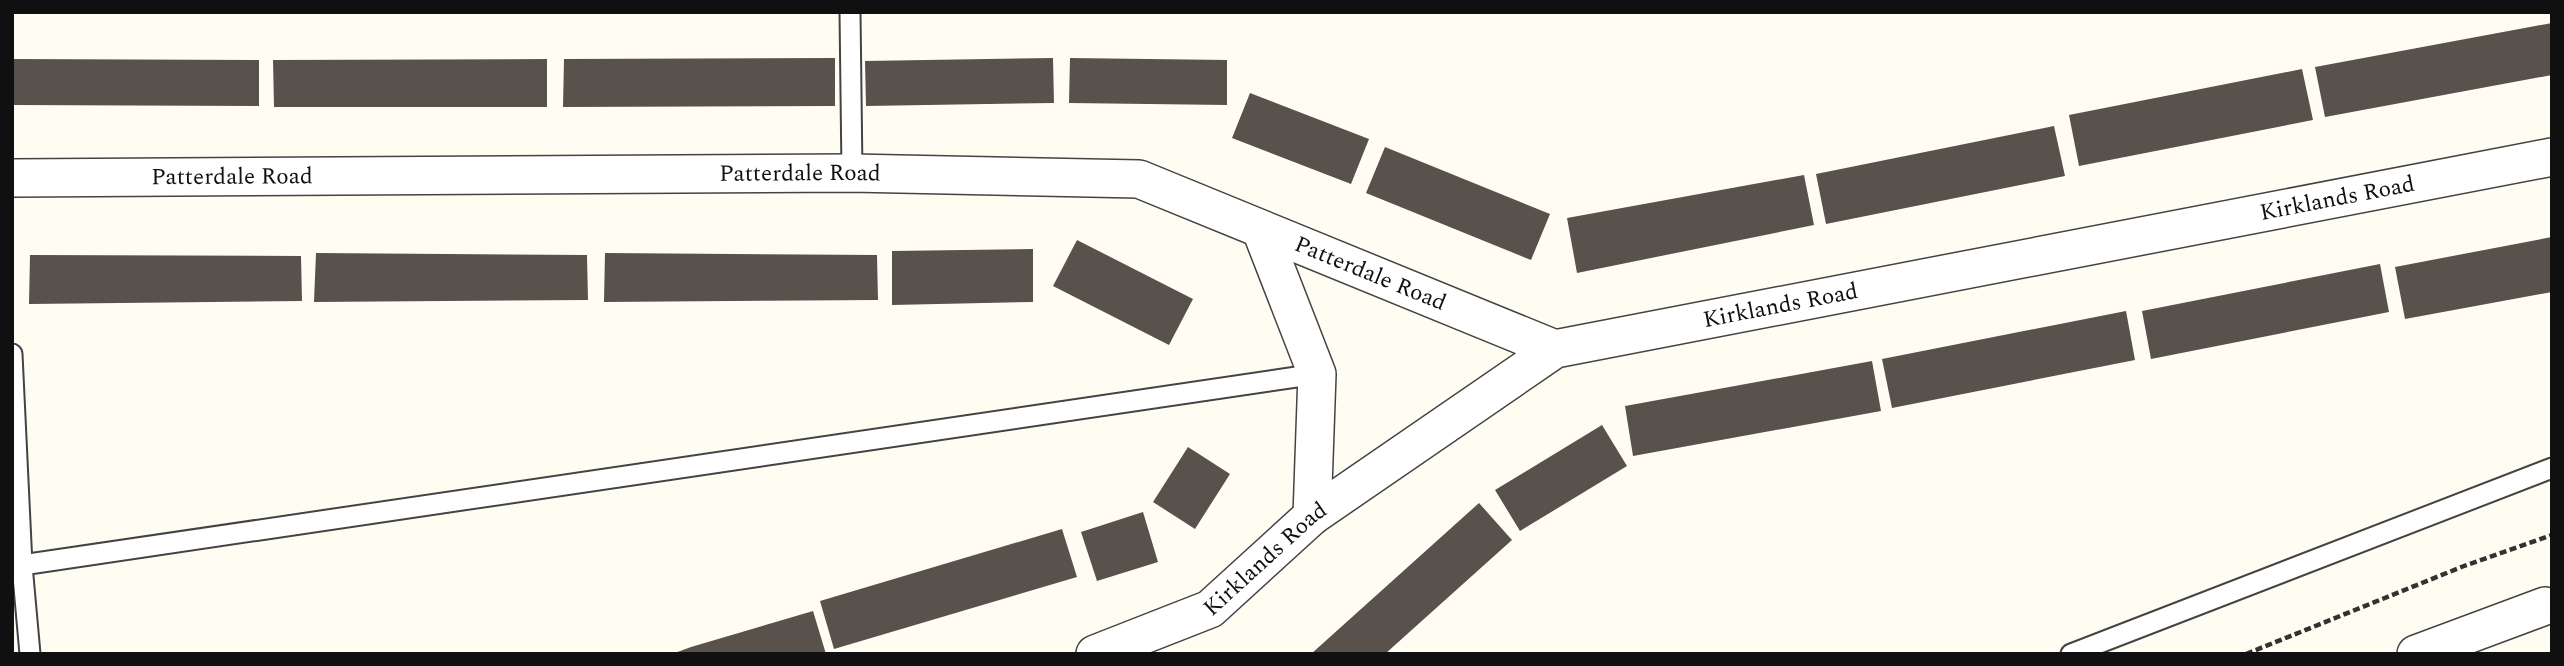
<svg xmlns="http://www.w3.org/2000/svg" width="2564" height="666" font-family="Spectral,serif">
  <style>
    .building { fill: #59514c }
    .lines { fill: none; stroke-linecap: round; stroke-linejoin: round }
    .service-casing { stroke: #434343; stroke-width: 23 }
    .minor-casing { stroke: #434343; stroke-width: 40 }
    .path { stroke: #323232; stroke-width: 4.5; stroke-dasharray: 7 3.5; stroke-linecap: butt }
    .service { stroke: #fff; stroke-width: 19 }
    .minor { stroke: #fff; stroke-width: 37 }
    .labels { text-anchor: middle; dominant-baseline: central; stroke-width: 7; stroke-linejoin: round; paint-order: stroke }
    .street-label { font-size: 23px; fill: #101010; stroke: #fff }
  </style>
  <rect width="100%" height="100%" fill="#fffdf2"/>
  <path class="building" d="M2552 23V75L2325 117 2315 67Z
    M835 58V106L563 107 564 59Z
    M1053 58 1054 103 866 106 865 61Z
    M1070 58 1227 60V105L1069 103Z
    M12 59 259 60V106L12 105Z
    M547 59V107H274L273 60Z
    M2302 69 2313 120 2079 166 2069 115Z
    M1250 93 1369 139 1351 184 1232 138Z
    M2054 126 2065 176 1826 224 1816 174Z
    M1385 147 1550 214 1531 260 1366 193Z
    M1804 175 1814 225 1577 273 1567 218Z
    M2552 237V292L2405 319 2395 267Z
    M1077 240 1193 299 1169 345 1053 286Z
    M1033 249V302L892 305V251Z
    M316 253 587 255 588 300 314 302Z
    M605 253 877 255 878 300 604 302Z
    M30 255 301 256 302 301 29 304Z
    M2380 264 2389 312 2151 359 2142 311Z
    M2126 311 2135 360 1892 408 1882 359Z
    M1872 361 1881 411 1633 456 1625 406Z
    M1602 425 1627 466 1520 531 1495 490Z
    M1188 447 1230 474 1195 529 1153 502Z
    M1479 503 1512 540 1395 645 1385 654H1311Z
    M1143 512 1158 562 1097 581 1081 532Z
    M1062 529 1077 577 834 649 820 601Z
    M813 611 826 654H672L691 647Z"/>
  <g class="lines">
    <defs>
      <path id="service" d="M850 12 852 173
        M12 354 22 565 30 654
        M22 565 1317 374
        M2071 654 2552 468"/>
      <g id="minor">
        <path id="s1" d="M12 178 852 173 1139 179 1555 349"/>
        <path d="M1261 230 1317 374 1312 516"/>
        <path id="s2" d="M1095 654 1210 609 1312 516 1555 349 2552 157"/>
        <path d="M2416 654 2545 606"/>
      </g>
    </defs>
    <use href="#service" class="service-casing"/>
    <use href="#minor" class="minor-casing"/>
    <path class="path" d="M2246 654 2464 566 2552 535"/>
    <use href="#service" class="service"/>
    <use href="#minor" class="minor"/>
  </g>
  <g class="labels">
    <g class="street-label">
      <text stroke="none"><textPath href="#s1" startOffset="788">Patterdale Road</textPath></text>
      <text stroke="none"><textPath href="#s1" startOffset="220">Patterdale Road</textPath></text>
      <text stroke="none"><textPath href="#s2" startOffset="1353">Kirklands Road</textPath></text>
      <text stroke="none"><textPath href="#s1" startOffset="1377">Patterdale Road</textPath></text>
      <text stroke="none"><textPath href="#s2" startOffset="786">Kirklands Road</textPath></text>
      <text stroke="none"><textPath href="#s2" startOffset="198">Kirklands Road</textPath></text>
    </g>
  </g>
  <rect width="2564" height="666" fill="none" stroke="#101010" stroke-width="28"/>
</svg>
